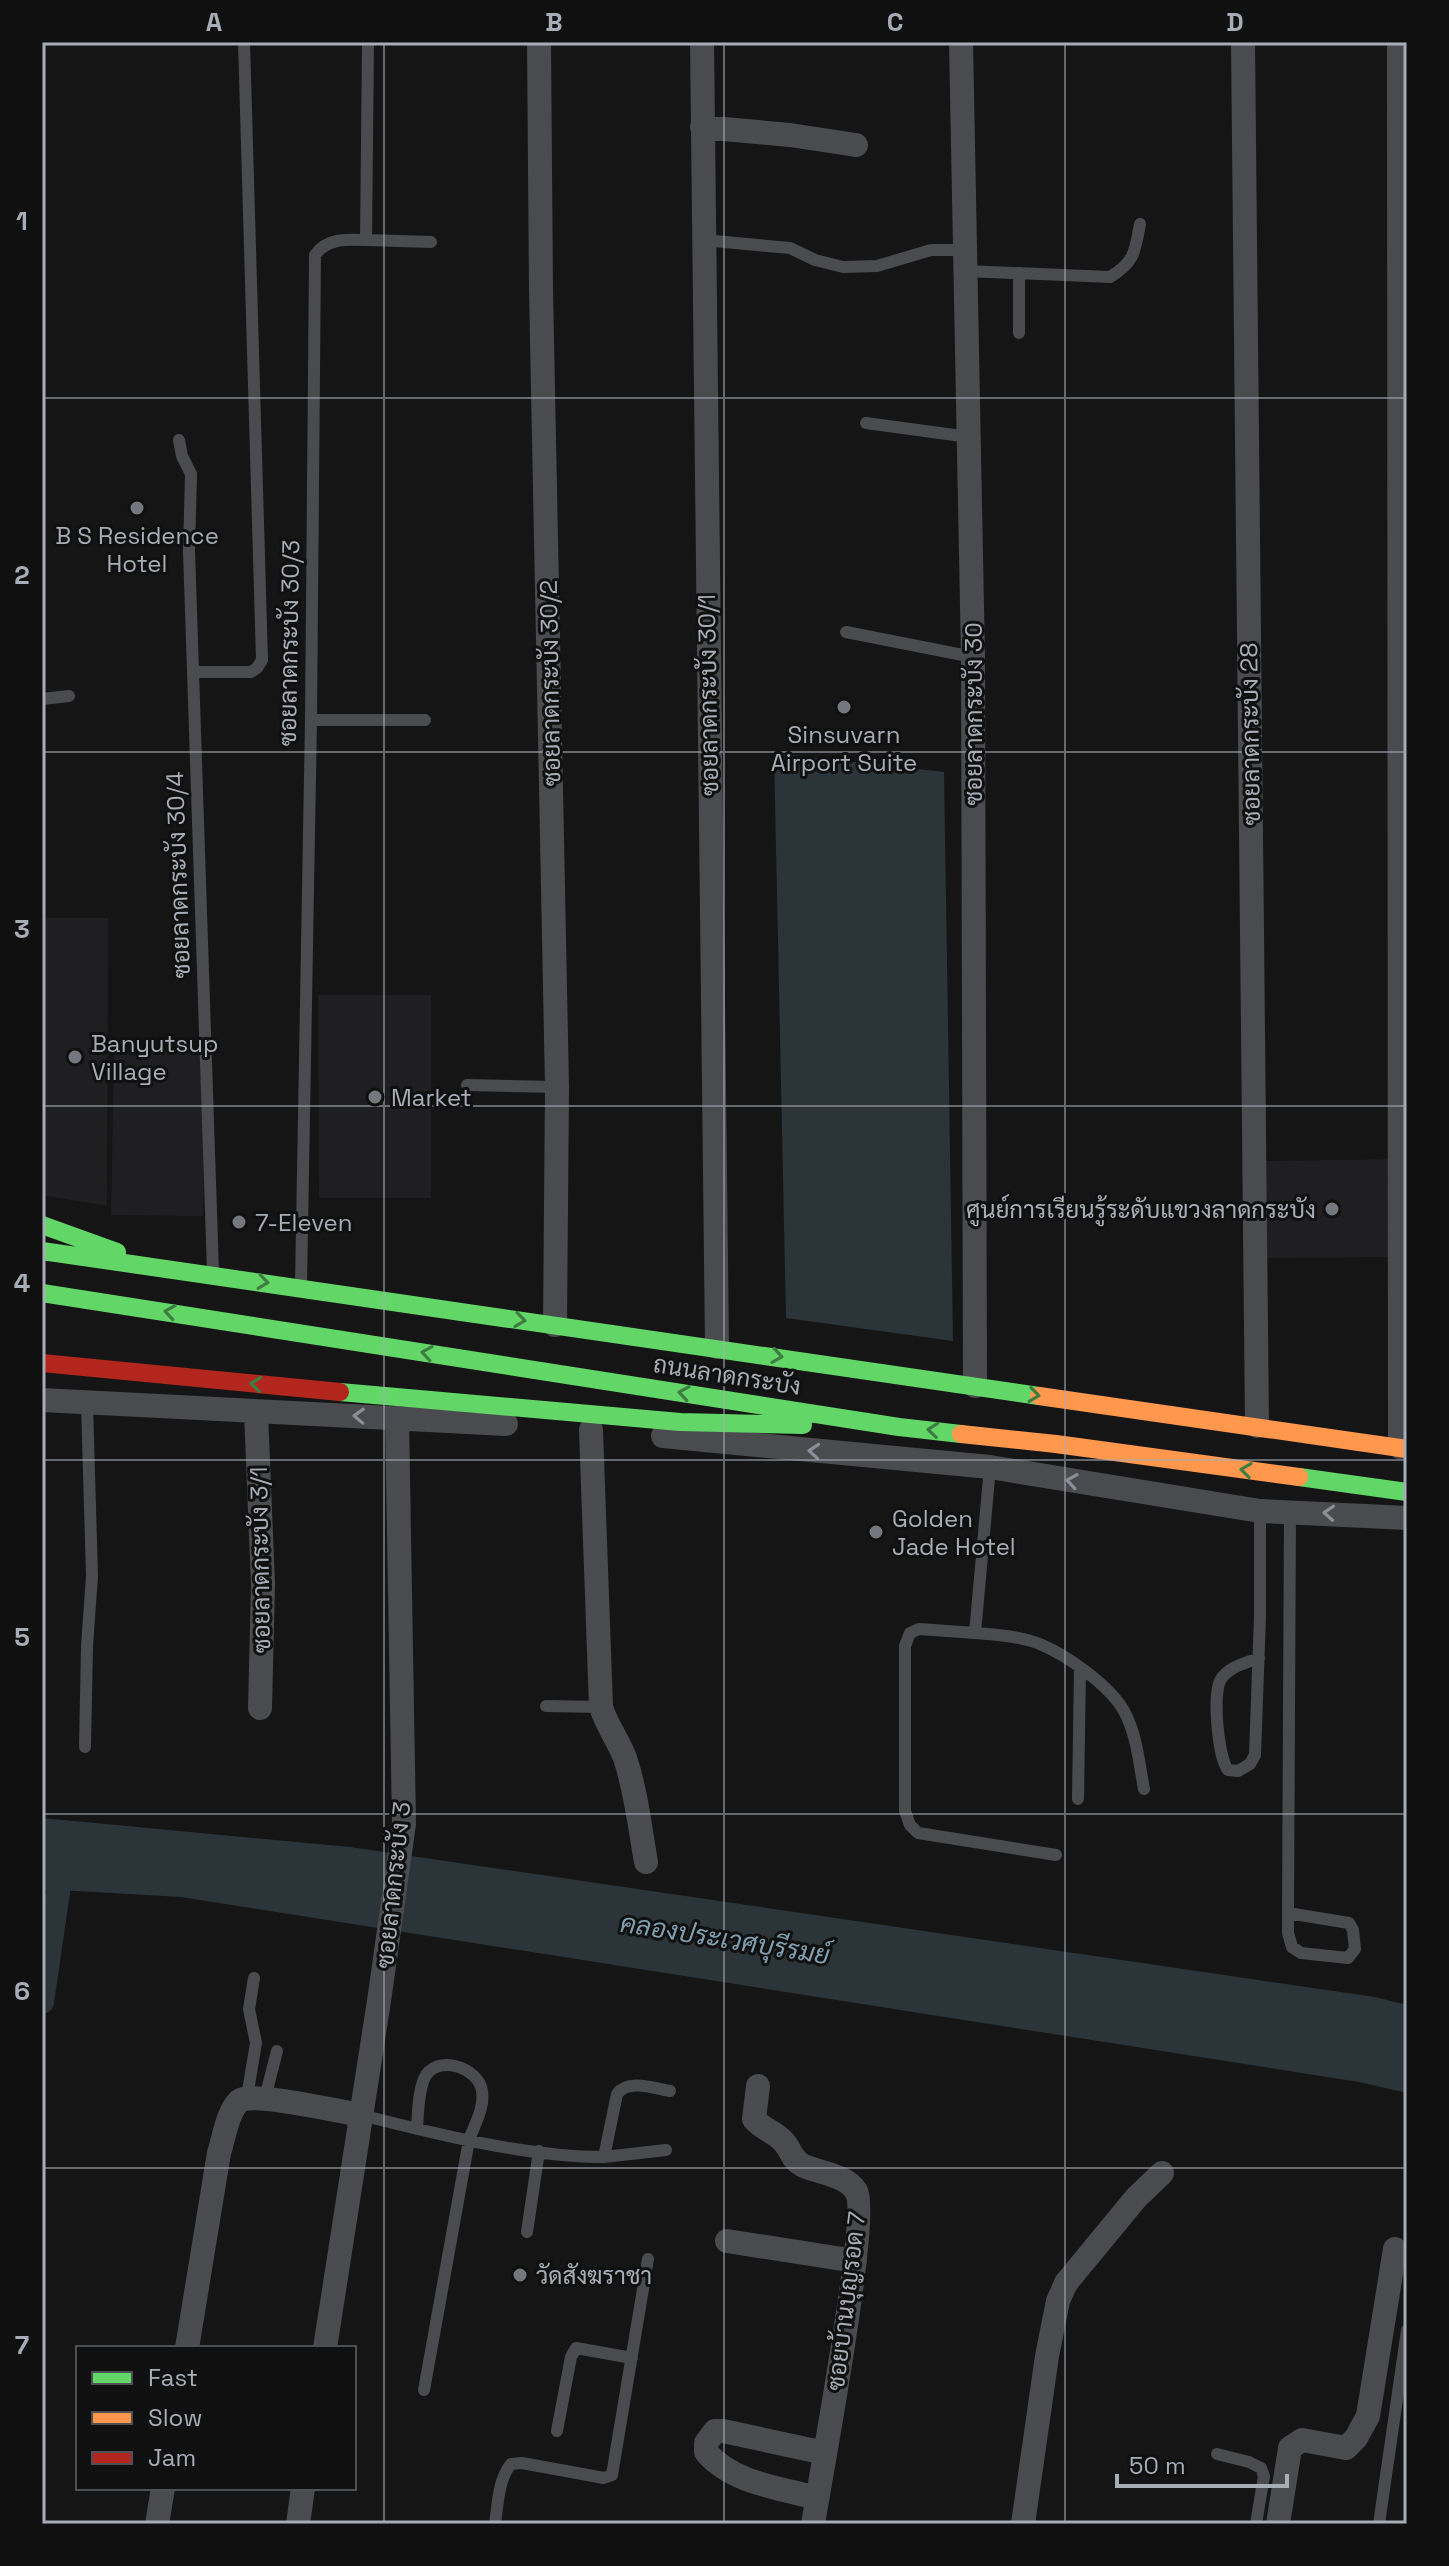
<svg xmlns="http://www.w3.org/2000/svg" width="1449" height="2566" font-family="'Space Grotesk',Sarabun,sans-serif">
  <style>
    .built { fill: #1f1f21 }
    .water { fill: #2b3438 }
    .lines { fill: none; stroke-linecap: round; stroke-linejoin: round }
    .canal { stroke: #2b3438; stroke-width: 24 }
    .lane { stroke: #4a4b4e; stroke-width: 12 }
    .street { stroke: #4a4b4e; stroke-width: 24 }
    .fast { stroke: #63d668; stroke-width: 18 }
    .slow { stroke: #ff974d; stroke-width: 18 }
    .jam { stroke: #b3261e; stroke-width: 18 }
    .oneway { stroke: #3e7d41 }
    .oneway2 { stroke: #8b9097 }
    .grid { fill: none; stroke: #a7adb6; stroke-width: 2; stroke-opacity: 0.55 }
    .poi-dot { fill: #74787e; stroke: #101011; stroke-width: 3 }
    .labels { text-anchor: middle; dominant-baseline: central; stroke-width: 6; stroke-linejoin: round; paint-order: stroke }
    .poi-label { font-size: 24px; fill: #a7adb6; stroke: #101011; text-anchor: start }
    .street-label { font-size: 24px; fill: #a7adb6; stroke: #101011 }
    .water-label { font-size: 26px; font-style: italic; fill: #7f9eaf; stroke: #101011 }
    .neatline { fill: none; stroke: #a7adb6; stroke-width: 3 }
    .grid-label { font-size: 26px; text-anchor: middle; font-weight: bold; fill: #a7adb6 }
  </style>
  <rect width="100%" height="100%" fill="#151516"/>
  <path class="built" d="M42 918H108L107 1206 42 1195Z
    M318 995H431V1198H319Z
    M114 1050 205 1051 203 1216 111 1215Z
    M1397 1159 1398 1257 1267 1258 1266 1161Z"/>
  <path class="water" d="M774 753 944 772 953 1341 786 1318Z
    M42 1818 350 1847 1375 1997 1407 2005V2093L1359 2082 181 1897 42 1889Z"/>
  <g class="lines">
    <path class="canal" d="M42 2002 63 1858"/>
    <path class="lane" d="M366 240 431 242
      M703 240 790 248 815 260 843 267 877 266 931 250H965
      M966 271 1110 277C1135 262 1135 251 1140 224
      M1019 333V273
      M866 423 969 437
      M179 440 182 456 191 474 189 551 213 1272
      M846 632 973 657
      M194 672H251L257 668 262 660 244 42
      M42 699 69 696
      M311 720H425
      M467 1085 557 1087
      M301 1285 311 720 315 255C327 238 347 239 366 240L368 42
      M990 1467 975 1633 919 1629 910 1633 905 1646V1811L910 1825 918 1833 1056 1855
      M975 1633C996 1635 1022 1636 1042 1645 1068 1656 1110 1686 1124 1711 1137 1735 1139 1763 1144 1789
      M1259 1658C1246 1663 1230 1666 1221 1679 1212 1693 1218 1757 1228 1770L1238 1771 1250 1764 1255 1755 1260 1616V1511
      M546 1706 601 1707
      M85 1747 87 1646 92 1576 87 1404
      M1078 1799 1080 1669
      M1288 1913 1349 1923 1353 1930 1355 1949 1348 1958 1301 1953 1292 1947 1288 1933V1913L1290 1511
      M247 2097 256 2043 249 2009 254 1978
      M265 2098 277 2051
      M361 2115C436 2134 527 2157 604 2157L617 2094C628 2079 653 2088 670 2091
      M417 2129C418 2113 418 2094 424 2079 435 2053 479 2067 482 2091 485 2107 474 2126 469 2140L424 2390
      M604 2157 666 2150
      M527 2232 539 2151
      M557 2431 571 2357 576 2348 632 2358
      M1217 2454 1249 2462 1261 2468 1264 2476 1256 2524
      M495 2524C498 2504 498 2480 511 2464L522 2463 604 2478 612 2475 648 2259
      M1379 2524 1407 2330"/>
    <path class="street" d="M539 42 541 290 557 1087 555 1325
      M702 42 717 1347
      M961 42 973 657 975 1386
      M1243 42 1257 1426
      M1399 42 1400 1447
      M702 127 790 135 856 145
      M42 1400 506 1424
      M256 1412 263 1584 260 1708
      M591 1430 601 1707C607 1726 618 1740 625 1758 636 1791 640 1828 646 1862
      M663 1436 990 1467 1260 1511 1407 1518
      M758 2086 754 2119C762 2129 775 2132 783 2141 791 2149 791 2159 802 2165 818 2173 845 2174 856 2191 870 2213 820 2480 813 2524
      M727 2241 855 2261
      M187 2348 219 2153C224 2138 227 2113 239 2101 251 2091 341 2112 361 2115
      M325 2348 379 2001 404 1824 397 1418
      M817 2498C780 2488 732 2483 706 2452V2443L715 2431H723L825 2453
      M157 2524 163 2488
      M298 2524 303 2488
      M1023 2524 1047 2356 1058 2301 1066 2283 1136 2198 1162 2173
      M1278 2524 1290 2448 1302 2440 1346 2448 1356 2438 1368 2416 1395 2249"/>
    <path class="fast" d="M42 1225 117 1252
      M42 1251 1039 1396
      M42 1293 899 1427 961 1434
      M340 1392 680 1422 803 1425
      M1299 1477 1407 1492"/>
    <path class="slow" d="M1039 1396 1407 1449
      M961 1434 1056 1444 1299 1477"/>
    <path class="jam" d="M42 1363 340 1392"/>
  </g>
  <defs><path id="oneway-chevron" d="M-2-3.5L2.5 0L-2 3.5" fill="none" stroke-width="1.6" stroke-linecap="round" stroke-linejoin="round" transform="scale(2)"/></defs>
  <g class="oneway">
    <use href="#oneway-chevron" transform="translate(263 1282) rotate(8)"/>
    <use href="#oneway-chevron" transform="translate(170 1312) rotate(-171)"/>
    <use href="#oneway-chevron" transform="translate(520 1320) rotate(8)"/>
    <use href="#oneway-chevron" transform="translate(427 1353) rotate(-171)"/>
    <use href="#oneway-chevron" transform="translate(777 1356) rotate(9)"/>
    <use href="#oneway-chevron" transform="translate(256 1384) rotate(-174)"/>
    <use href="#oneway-chevron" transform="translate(684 1393) rotate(-171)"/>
    <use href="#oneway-chevron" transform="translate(1034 1395) rotate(8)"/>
    <use href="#oneway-chevron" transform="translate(933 1430) rotate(-174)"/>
    <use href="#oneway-chevron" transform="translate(1246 1470) rotate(-172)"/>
  </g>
  <g class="oneway2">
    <use href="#oneway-chevron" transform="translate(359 1416) rotate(-178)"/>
    <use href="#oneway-chevron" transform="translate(814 1451) rotate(-175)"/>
    <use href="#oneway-chevron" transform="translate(1072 1481) rotate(-171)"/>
    <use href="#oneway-chevron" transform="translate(1329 1513) rotate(-176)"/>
  </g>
  <path class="grid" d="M384 42V2524M724 42V2524M1065 42V2524M42 398H1407M42 752H1407M42 1106H1407M42 1460H1407M42 1814H1407M42 2168H1407"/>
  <g class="poi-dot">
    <circle cx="137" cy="508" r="8"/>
    <circle cx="844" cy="707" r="8"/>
    <circle cx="75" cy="1057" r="8"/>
    <circle cx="375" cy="1097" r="8"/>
    <circle cx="1332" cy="1209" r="8"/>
    <circle cx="239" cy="1222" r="8"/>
    <circle cx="876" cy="1532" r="8"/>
    <circle cx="520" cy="2275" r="8"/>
  </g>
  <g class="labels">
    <g class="poi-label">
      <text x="137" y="535" text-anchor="middle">B S Residence<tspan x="137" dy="28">Hotel</tspan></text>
      <text x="844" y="734" text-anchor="middle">Sinsuvarn<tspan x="844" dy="28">Airport Suite</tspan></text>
      <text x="91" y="1043">Banyutsup<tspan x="91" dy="28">Village</tspan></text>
      <text x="391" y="1097">Market</text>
      <text x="1316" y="1209" text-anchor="end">ศูนย์การเรียนรู้ระดับแขวงลาดกระบัง</text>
      <text x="255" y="1222">7-Eleven</text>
      <text x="892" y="1518">Golden<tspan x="892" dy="28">Jade Hotel</tspan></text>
      <text x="536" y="2275">วัดสังฆราชา</text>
    </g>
    <g class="street-label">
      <text transform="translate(289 643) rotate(-89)">ซอยลาดกระบัง 30/3</text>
      <text transform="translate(550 683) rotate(-91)">ซอยลาดกระบัง 30/2</text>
      <text transform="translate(708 695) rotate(-91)">ซอยลาดกระบัง 30/1</text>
      <text transform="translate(973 714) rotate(-90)">ซอยลาดกระบัง 30</text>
      <text transform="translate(1250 734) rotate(-91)">ซอยลาดกระบัง 28</text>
      <text transform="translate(178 875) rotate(-92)">ซอยลาดกระบัง 30/4</text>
      <text transform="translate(727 1375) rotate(9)">ถนนลาดกระบัง</text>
      <text transform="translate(260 1560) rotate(-91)">ซอยลาดกระบัง 3/1</text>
      <text transform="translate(393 1885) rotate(-84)">ซอยลาดกระบัง 3</text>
      <text transform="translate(846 2301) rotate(-83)">ซอยบ้านบุญรอด 7</text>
    </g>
    <g class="water-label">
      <text transform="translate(725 1939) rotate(9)">คลองประเวศบุรีรมย์</text>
    </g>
  </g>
  <rect width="1449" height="2566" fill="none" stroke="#101011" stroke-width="88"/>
  <rect x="76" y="2346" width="280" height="144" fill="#101011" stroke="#4c4f53" stroke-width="2"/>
  <rect x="92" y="2372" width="40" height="12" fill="#63d668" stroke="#4c4f53" stroke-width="2"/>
  <text x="148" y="2386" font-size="24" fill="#a7adb6">Fast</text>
  <rect x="92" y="2412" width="40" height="12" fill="#ff974d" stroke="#4c4f53" stroke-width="2"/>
  <text x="148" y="2426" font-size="24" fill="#a7adb6">Slow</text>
  <rect x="92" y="2452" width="40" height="12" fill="#b3261e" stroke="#4c4f53" stroke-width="2"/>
  <text x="148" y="2466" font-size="24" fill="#a7adb6">Jam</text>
  <path d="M1117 2474v12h170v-12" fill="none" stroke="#a7adb6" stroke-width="4"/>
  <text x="1129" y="2474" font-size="24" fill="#a7adb6" stroke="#101011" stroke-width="6" paint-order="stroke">50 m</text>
  <rect x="44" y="44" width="1361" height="2478" class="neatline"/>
  <g class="grid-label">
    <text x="214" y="31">A</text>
    <text x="554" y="31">B</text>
    <text x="895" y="31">C</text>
    <text x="1235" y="31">D</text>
    <text x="22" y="230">1</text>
    <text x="22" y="584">2</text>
    <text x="22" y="938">3</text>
    <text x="22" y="1292">4</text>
    <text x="22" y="1646">5</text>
    <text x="22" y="2000">6</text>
    <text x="22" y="2354">7</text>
  </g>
</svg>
